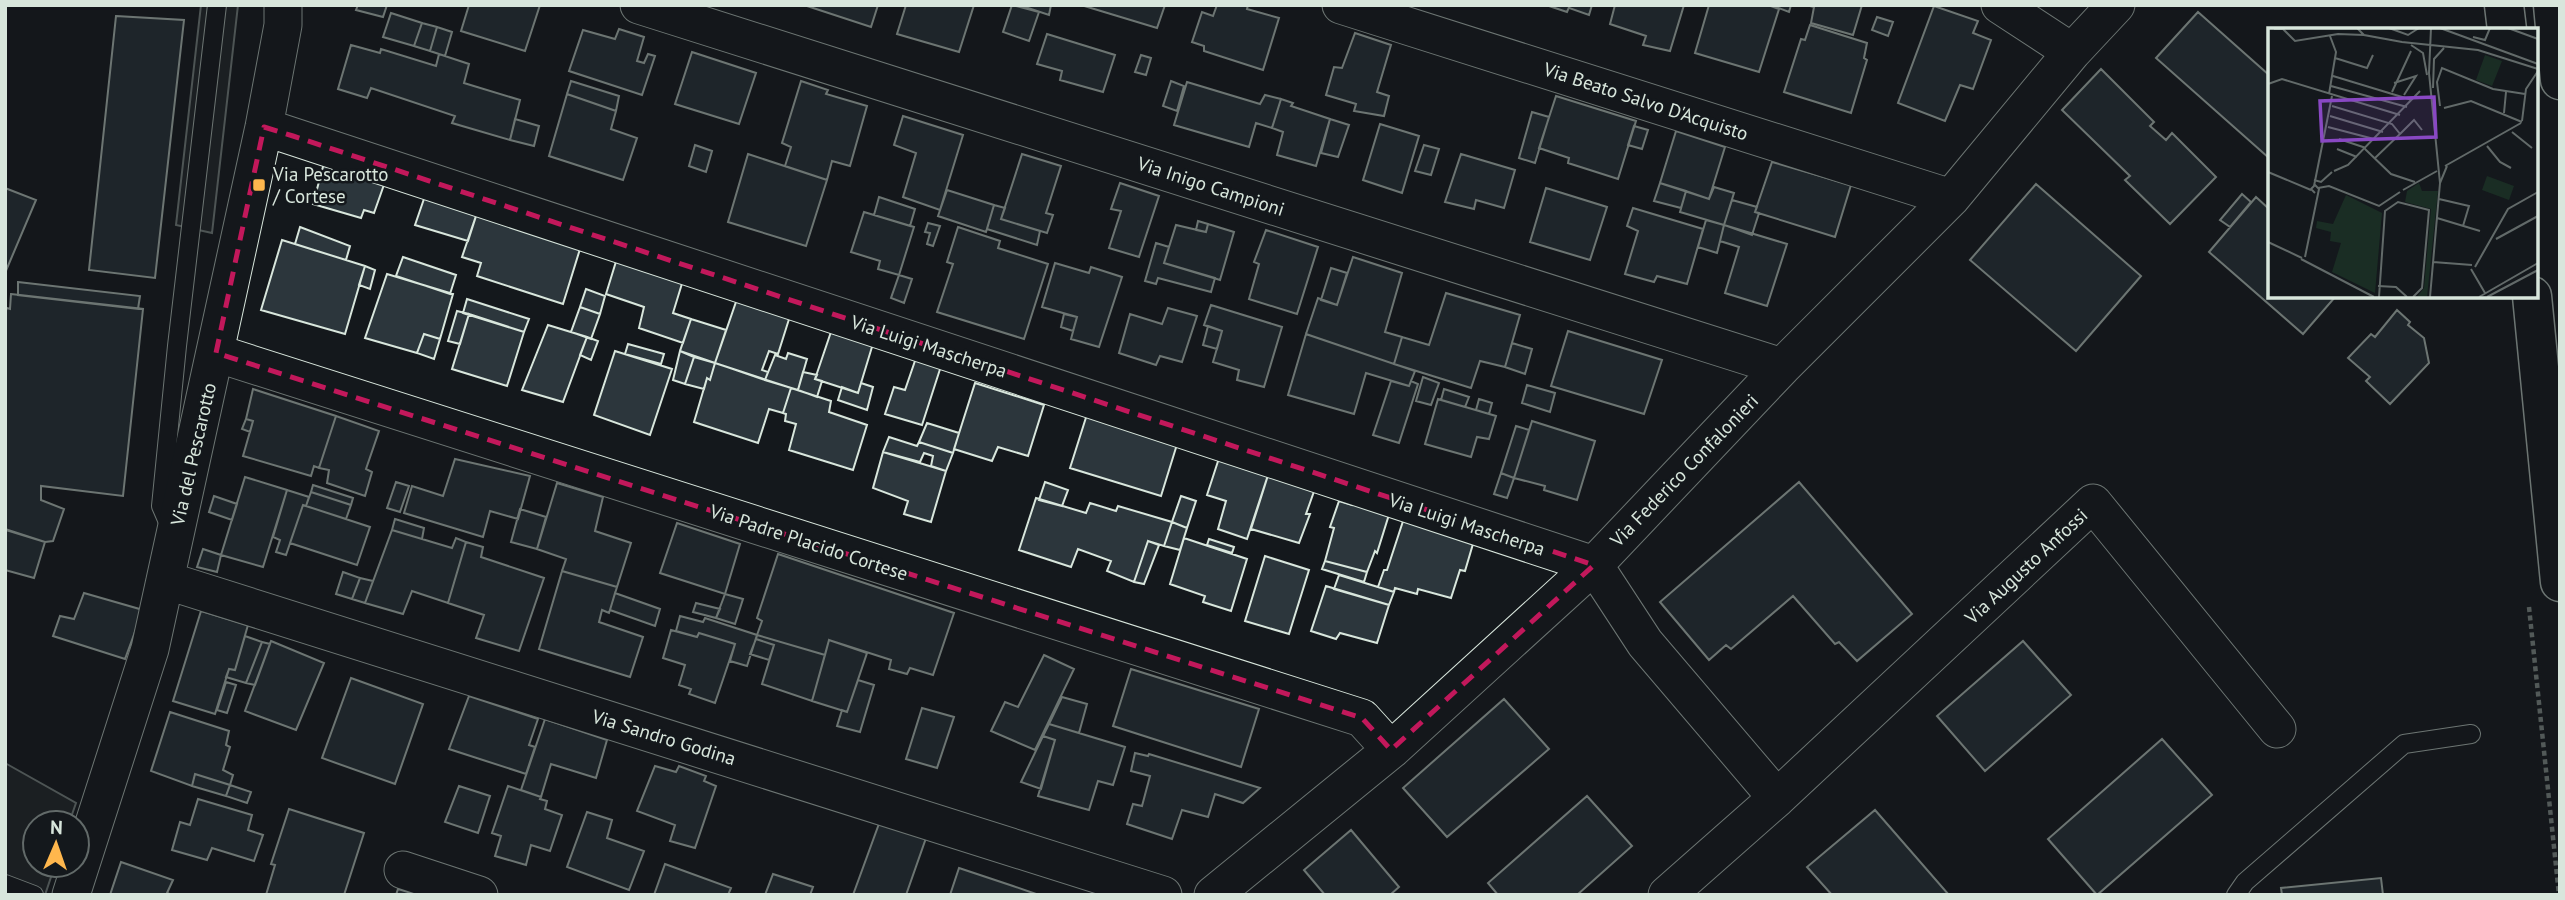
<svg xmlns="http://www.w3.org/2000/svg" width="2565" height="900" font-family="'PT Sans',sans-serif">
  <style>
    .parking { fill: #24282b; stroke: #939e99; stroke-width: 2 }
    .building { fill: #2c363c; stroke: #d8e6dc; stroke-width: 2 }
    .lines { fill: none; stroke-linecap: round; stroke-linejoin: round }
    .lane-casing { stroke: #d8e6dc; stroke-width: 20 }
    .street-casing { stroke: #d8e6dc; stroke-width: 39 }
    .secondary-casing { stroke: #d8e6dc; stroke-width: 41 }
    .path { stroke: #9da8a2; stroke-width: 4.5; stroke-dasharray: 5 3.5; stroke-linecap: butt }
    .lane { stroke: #14181c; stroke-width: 18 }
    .street { stroke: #14181c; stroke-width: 37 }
    .secondary { stroke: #14181c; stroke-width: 38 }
    .marked { fill: none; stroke: #c2185b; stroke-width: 5; stroke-dasharray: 14 9; stroke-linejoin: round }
    .poi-dot { fill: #ffb74d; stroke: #14181c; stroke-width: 2.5 }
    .labels { text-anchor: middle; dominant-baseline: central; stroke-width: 5; stroke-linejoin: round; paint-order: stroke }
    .street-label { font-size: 19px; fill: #d8e6dc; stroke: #14181c }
    .poi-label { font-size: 19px; fill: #d8e6dc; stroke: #14181c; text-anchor: start }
    .inset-road { fill: none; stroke: #626a69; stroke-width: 2 }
    .view { fill: #8948c3; fill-opacity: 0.15; stroke: #8948c3; stroke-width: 3.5 }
    .inset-edge { fill: none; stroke: #d8e6dc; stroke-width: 3.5 }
  </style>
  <rect width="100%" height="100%" fill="#14181c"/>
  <path class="parking" d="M201 5H238L212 233 176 225Z
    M5 763 76 803 69 823H35V865H55L45 895H5Z"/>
  <path class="building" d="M358 5H387L383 17 356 10Z
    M469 5H540L525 51 461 31Z
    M804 5H878L871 27Z
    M906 5H974L959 52 897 34Z
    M1012 5 1039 12 1029 41 1003 32Z
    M1019 5H1051L1049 15Z
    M1081 5H1165L1157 28Z
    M1217 5H1248L1247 9 1279 18 1263 70 1204 51V46L1192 42 1202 12 1213 16Z
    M1546 5H1570L1567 12Z
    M1570 5H1592L1589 15 1569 8Z
    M1615 5H1684L1670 51 1643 45 1646 36 1610 24Z
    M1709 5H1768L1779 9 1759 72 1695 53Z
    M1771 5H1791L1789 12Z
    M1806 5H1862L1853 35 1811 23 1814 7Z
    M1934 6 1978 21 1973 33 1991 40 1973 89 1960 85 1945 121 1898 103Z
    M2198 12 2269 75V158L2156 58Z
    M391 13 422 23 414 46 383 37Z
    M116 16 184 20 155 278 89 270Z
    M1877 17 1893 22 1888 36 1872 30Z
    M422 23 437 27 430 51 414 46Z
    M1810 25 1867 43 1864 58 1867 60 1851 113 1784 92 1801 39 1805 40Z
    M437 27 452 32 445 56 430 51Z
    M619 29 644 37 637 61 644 63 648 54 655 56 642 95 569 71 583 30 615 39Z
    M1355 33 1391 45 1377 92 1389 96 1384 116 1354 111 1356 104 1326 95 1334 67 1342 68Z
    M1047 34 1115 55 1103 92 1060 80 1062 71 1037 64Z
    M351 45 380 53 381 49 436 66 439 54 469 64 464 83 520 100 510 140 452 123 455 116 371 88 367 98 338 89Z
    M692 52 756 73 739 124 675 104Z
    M1141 55 1151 58 1146 75 1135 72Z
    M2101 69 2154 122 2150 126 2166 140 2172 133 2216 177 2170 224 2125 180 2130 176 2062 110Z
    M571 81 619 96 616 111 567 94Z
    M801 81 828 90 826 94 867 106 850 166 832 161 827 180 785 166 791 147 782 143Z
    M1171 81 1184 86 1177 111 1163 106Z
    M1187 82 1260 104 1265 95 1281 99 1272 128 1256 123 1249 147 1174 125Z
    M567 94 616 111 611 129 637 138 623 180 549 156Z
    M1556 96 1636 121 1618 179 1568 163 1569 158 1539 148Z
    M1281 99 1293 103 1291 106 1330 119 1316 166 1277 155 1283 132 1272 128Z
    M1532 112 1549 117 1535 163 1519 158Z
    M903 116 963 135 940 210 903 197 916 153 894 145Z
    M515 119 539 126 534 146 510 140Z
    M1330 119 1349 125 1338 157 1321 153Z
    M1380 124 1419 136 1402 193 1363 180Z
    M1634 126 1648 130 1642 149 1628 145Z
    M1676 131 1725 147 1709 199 1660 183Z
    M695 145 712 151 706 172 689 166Z
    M1424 145 1439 149 1431 175 1415 171Z
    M748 154 827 180 806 246 728 222Z
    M1022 154 1061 166 1046 213 1053 215 1047 233 1001 219Z
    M1461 154 1515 170 1504 208 1476 200 1474 209 1445 202Z
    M1772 162 1851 185 1835 237 1755 212Z
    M324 163 386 179 374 213 364 210 361 218 313 204Z
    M1120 183 1159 196 1139 257 1109 248 1121 211 1111 209Z
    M1660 183 1686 191 1681 208 1654 201Z
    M2036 184 2141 276 2076 351 1970 260Z
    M1714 187 1734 193 1724 225 1680 212 1686 191 1709 199Z
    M5 188 36 200 5 273Z
    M1546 188 1607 207 1590 260 1530 242Z
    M947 190 994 205 986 232 938 216Z
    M426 193 478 210 468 241 415 225Z
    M2242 194 2251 202 2230 227 2220 220Z
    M879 197 915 209 910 226 874 215Z
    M2256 197 2269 209V296H2336L2303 334 2209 252Z
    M1732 200 1757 207 1755 212 1759 213 1752 235 1724 225Z
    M994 205 1005 208 1001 219 1040 231 1037 245 987 229Z
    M1633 208 1703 229 1687 284 1657 276 1654 282 1625 274 1638 231 1627 226Z
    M478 210 580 249 563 304 477 276 481 263 462 257Z
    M864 212 914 227 899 275 878 269 880 261 851 252Z
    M1706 220 1724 225 1717 253 1698 247Z
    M1198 221 1208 224 1206 232 1196 230Z
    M928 223 940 226 933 246 927 244 930 233 925 232Z
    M1208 224 1234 232 1220 280 1164 263 1176 225 1206 232Z
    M1724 225 1787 244 1767 306 1725 293 1739 247 1720 241Z
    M300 227 350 246 346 260 295 244Z
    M958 227 1000 241 998 248 1048 264 1024 339 937 312 953 264 947 262Z
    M1266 230 1318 247 1297 314 1249 299 1259 264 1254 262Z
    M282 240 365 266 345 334 261 310Z
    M1156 243 1169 247 1164 263 1215 278 1211 292 1158 278 1156 284 1145 281Z
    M618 255 684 277 673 313 691 319 683 343 639 328 644 307 606 294Z
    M403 257 456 275 450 294 396 276Z
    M1353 257 1402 273 1385 332 1402 337 1394 364 1306 334 1318 298 1337 305Z
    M1055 263 1089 273 1091 267 1122 277 1099 347 1071 339 1077 317 1042 307Z
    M365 266 375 270 370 289 359 285Z
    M1331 268 1347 273 1337 305 1321 300Z
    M387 274 453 294 440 339 424 334 417 353 365 338Z
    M899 275 912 279 904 303 891 298Z
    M18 282 140 296 138 309 18 295Z
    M586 289 605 296 600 314 580 307Z
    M1446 293 1520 315 1505 367 1480 361 1471 388 1394 364 1402 337 1429 345Z
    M11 294 143 309 123 496 41 486V500L64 509 53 541 45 542 5 529V313L7 308 10 309Z
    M467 299 529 319 524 332 463 313Z
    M737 299 790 316 778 354 769 351 762 370 768 372 765 380 715 363Z
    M1211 305 1282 327 1264 387 1237 380 1239 370 1213 362 1222 331 1204 325Z
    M580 307 600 314 591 339 571 332Z
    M1168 308 1197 316 1182 362 1160 356 1156 365 1119 353 1130 314 1162 324Z
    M2397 310 2410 322 2408 325 2424 338 2429 363 2390 404 2366 381 2370 377 2348 358 2371 334 2375 337Z
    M457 311 469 314 460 344 448 341Z
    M469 314 524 332 507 386 452 369Z
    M1064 314 1077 317 1073 331 1061 327Z
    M691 319 726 330 715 363 680 351Z
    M834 323 875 337 858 393 815 379Z
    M548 325 587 337 563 402 522 390Z
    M1208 326 1222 331 1217 349 1203 345Z
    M1568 331 1662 360 1644 414 1551 386Z
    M424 334 440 339 434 359 417 353Z
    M1306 334 1415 371 1409 386 1366 373 1354 414 1288 395Z
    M587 337 598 341 591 360 580 355Z
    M1512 343 1532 349 1525 374 1505 367Z
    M628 344 664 354 661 364 625 354Z
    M615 351 672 369 650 435 594 415Z
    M680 351 694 357 685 384 673 380Z
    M788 353 807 359 798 390 765 380 775 355 786 359Z
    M917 355 942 363 922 425 885 414 894 387 905 390Z
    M694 357 715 363 710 380 707 378 704 389 685 384Z
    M715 363 791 388 783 413 769 409 758 443 694 422 707 378 710 380Z
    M803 372 817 375 815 379 822 381 817 397 798 390Z
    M1423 377 1439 383 1431 405 1416 401Z
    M1391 381 1409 386 1411 381 1418 384 1399 443 1373 435Z
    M861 383 873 387 867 410 838 400 842 387 858 393Z
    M975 383 1044 405 1028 456 998 447 992 461 954 449Z
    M1527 385 1555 393 1550 412 1522 403Z
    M791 388 831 401 829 412 867 425 853 470 789 450 796 424 785 421 786 414 783 413Z
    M253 389 336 416 319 468 314 466 311 476 243 456 253 421 246 419Z
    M1444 389 1469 397 1465 407 1441 400Z
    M1438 399 1496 416 1489 439 1477 437 1471 457 1425 444Z
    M1479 399 1492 403 1489 414 1476 410Z
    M1089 408 1179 438 1161 496 1070 468Z
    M336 416 379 431 366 469 372 472 365 496 327 483 329 470 319 468Z
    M246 419 253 421 250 432 242 429Z
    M1532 421 1595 441 1577 500 1544 490 1545 486 1514 478Z
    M927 423 959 433 953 453 919 442Z
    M1516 426 1529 430 1514 478 1501 473Z
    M889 437 917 446 919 442 953 453 946 471 931 466 933 456 924 453 920 462 883 452Z
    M883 452 946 471 931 522 904 514 908 501 873 488Z
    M1221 452 1270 469 1247 539 1218 529 1226 501 1207 495Z
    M455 459 530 476 518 519 490 511 483 537 404 513 412 486 443 496Z
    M1270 469 1317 483 1306 514H1310L1299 543 1251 529Z
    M1501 473 1514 478 1507 498 1494 494Z
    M245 477 287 490 263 567 221 555Z
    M396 482 409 486 400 512 387 508Z
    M1045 482 1068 490 1062 506 1039 500Z
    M1799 482 1912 614 1857 661 1839 642 1835 644 1793 596 1731 649 1726 645 1709 660 1660 602Z
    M557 483 603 497 595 531 631 543 617 587 562 571 566 559 537 549Z
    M313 485 353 498 351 505 311 492Z
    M287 490 309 497 306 506 303 505 286 555 276 552 280 540 273 537Z
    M311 492 351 505 346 519 306 506Z
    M1357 492 1392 505 1377 553 1375 551 1367 572 1325 561 1334 528 1330 527 1339 501 1352 505Z
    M214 496 237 504 232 520 209 512Z
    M1181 496 1196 501 1187 528 1172 522Z
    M1036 498 1086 513 1090 503 1116 511 1118 506 1172 522 1164 546 1148 541 1134 582 1107 571 1111 561 1078 549 1071 567 1019 550Z
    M303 505 370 527 357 565 290 543Z
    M520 509 546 517 537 549 511 542Z
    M1406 512 1475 537 1465 571 1460 570 1451 598 1418 589 1417 594 1395 588 1394 592 1378 587 1384 570H1387Z
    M395 519 424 528 422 539 392 530Z
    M1172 522 1187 528 1180 550 1164 546Z
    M677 523 740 544 725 594 660 573Z
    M6 530 45 542 34 578 5 570Z
    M392 530 452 548 456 538 466 542 448 603 412 591 403 614 365 603Z
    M1184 538 1247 559 1231 611 1203 602 1205 596 1170 584Z
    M1209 539 1234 547 1232 553 1207 545Z
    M1148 541 1159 545 1144 584 1134 582Z
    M466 542 483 547 481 557 544 578 519 651 476 638 484 615 448 603Z
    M203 549 221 555 217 572 197 567Z
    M778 554 954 613 933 675 910 668 907 674 889 669 891 660 829 640 825 655 757 635 762 621 757 618Z
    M1265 556 1309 570 1289 634 1245 621Z
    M1325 561 1367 572 1364 582 1322 569Z
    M562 571 617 587 609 613 602 610 599 622 643 637 630 677 539 649Z
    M343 572 360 578 352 599 336 594Z
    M1339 575 1394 592 1389 605 1334 589Z
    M360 578 373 581 365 603 352 599Z
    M1326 586 1389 605 1377 643 1340 633 1336 639 1311 631Z
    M84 593 143 610 125 659 53 636 60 616 74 619Z
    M615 593 660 609 655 626 610 610Z
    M725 594 743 599 735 624 716 618Z
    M696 603 720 609 716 618 693 612Z
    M201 611 248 625 235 670 229 669 215 714 173 701Z
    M680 616 703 622 705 618 757 635 747 666 730 661 735 644 699 633 697 637 676 631Z
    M671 630 697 637 699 633 735 644 715 703 689 694 691 689 679 685 685 665 663 658Z
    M757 635 825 655 812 701 762 684 774 645 756 639Z
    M245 636 262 642 246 683 226 677 229 669 235 670Z
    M756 639 774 645 769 660 750 654Z
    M829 640 867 653 847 712 812 701Z
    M271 641 324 663 296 730 245 711Z
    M2023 641 2071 695 1985 771 1937 716Z
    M262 642 270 644 255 685 246 683Z
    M1044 655 1074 669 1035 750 991 731 1005 702 1018 707Z
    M1131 669 1259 709 1241 767 1113 726Z
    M351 678 423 704 395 784 322 758Z
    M858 680 874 685 860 732 837 726 842 710 847 712Z
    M226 682 236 685 227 713 217 710Z
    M469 696 538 719 529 745 535 747 526 774 449 749Z
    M1062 697 1087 704 1079 733 1049 724Z
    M1504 699 1549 749 1447 837 1403 788Z
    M922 708 954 717 937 768 906 759Z
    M170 712 229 731 226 745 230 747 223 770 233 775 230 785 195 774 192 786 151 771Z
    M545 719 607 740 596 778 551 764 541 797 521 790Z
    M1049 724 1125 747 1113 785 1098 781 1089 810 1038 796 1055 740 1043 736Z
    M1043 736 1055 740 1041 789 1021 782Z
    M2162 739 2212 795 2097 895 2048 839Z
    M1135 753 1148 756 1149 754 1260 788 1243 803 1215 794 1208 817 1182 810 1172 839 1127 824 1133 804 1142 806 1150 776 1131 771Z
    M655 766 676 772 679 766 706 776 704 781 716 786 695 848 670 841 675 825 637 811Z
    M195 774 230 785 226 796 192 786Z
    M230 785 251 792 247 803 226 796Z
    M459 786 490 796 478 833 445 822Z
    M508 786 541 797 540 799 547 801 545 809 562 815 550 851 531 845 526 865 495 856 501 836 492 833Z
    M1587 796 1632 846 1577 895H1498L1488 883Z
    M198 799 252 815 248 830 263 835 254 861 212 848 207 860 172 850 180 822 190 825Z
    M289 809 364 833 344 895H266L275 865 271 864Z
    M1875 810 1949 895H1832L1807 867Z
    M587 812 612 820 607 838 644 851 629 890 567 867Z
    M880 821 926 838 906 895H853Z
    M1351 830 1399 887 1390 895H1325L1304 870Z
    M121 862 173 880 167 893 172 895H110Z
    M665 864 731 888 728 895H654Z
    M959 868 1013 886 1039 895H950Z
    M773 874 813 887 810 895H765Z
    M2381 878 2383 895H2282L2281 888Z
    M398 889 418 895H396Z"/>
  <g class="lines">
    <defs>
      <path id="lane" d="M171 529 161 506 177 346 217 5
        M5 884 34 895
        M2236 895 2245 882 2404 744 2471 734"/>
      <path id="street" d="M639 5 1782 367
        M1341 5 1951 198
        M2000 5 2072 52
        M264 127 1594 565 1645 643 1777 798 1667 895
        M216 353 1362 718 1391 750
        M165 580 1163 895
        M1777 798 2093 503 2277 729
        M403 870 479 895
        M71 895 150 649 264 127 283 25V5
        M1213 895 1391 750 1594 565 1782 367 1951 198 2072 52 2116 5"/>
      <path id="secondary" d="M2504 5 2507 30
        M2553 5 2560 80
        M2532 296 2560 582"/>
    </defs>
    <use href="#lane" class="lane-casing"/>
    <use href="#street" class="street-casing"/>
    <use href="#secondary" class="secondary-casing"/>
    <path class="path" d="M2529 607 2559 895"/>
    <use href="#lane" class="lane"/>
    <use href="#street" class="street"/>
    <use href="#secondary" class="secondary"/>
  </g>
  <path d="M0 0H2565V900H0ZM264 127 293 136 1594 565 1391 750 1362 718 216 353Z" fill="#14181c" fill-opacity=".55" fill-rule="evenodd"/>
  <path class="marked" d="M264 127 293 136 1594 565 1391 750 1362 718 216 353Z"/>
  <rect class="poi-dot" x="252" y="178" width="14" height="14" rx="3.5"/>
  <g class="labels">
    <g class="street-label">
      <text transform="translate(1646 101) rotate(18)">Via Beato Salvo D'Acquisto</text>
      <text transform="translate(1211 186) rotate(18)">Via Inigo Campioni</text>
      <text transform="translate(929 346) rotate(18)">Via Luigi Mascherpa</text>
      <text transform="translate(193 454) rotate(-77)">Via del Pescarotto</text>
      <text transform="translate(1684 470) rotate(-46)">Via Federico Confalonieri</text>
      <text transform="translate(1467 524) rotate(18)">Via Luigi Mascherpa</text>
      <text transform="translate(809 542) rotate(18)">Via Padre Placido Cortese</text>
      <text transform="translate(2026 566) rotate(-43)">Via Augusto Anfossi</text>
      <text transform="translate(664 737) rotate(17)">Via Sandro Godina</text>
    </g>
    <g class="poi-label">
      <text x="273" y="174">Via Pescarotto<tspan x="273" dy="22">/ Cortese</tspan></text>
    </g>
  </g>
  <g transform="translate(2268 28)">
    <rect width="270" height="270" fill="#14181c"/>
    <path d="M217 27 234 33 224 58 208 52ZM151 155 154 163H170L159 269H149L156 260 163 181 137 174 139 163Z" fill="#1a2d24"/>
    <path d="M219 148 246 158 241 172 214 162ZM78 167 114 185 107 265 64 244 73 215 62 213 63 204 48 200 49 193 65 196Z" fill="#1a2d24"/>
    <path class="inset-road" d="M89 0 96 7 134 14 210 22 270 41M121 0 140 7 151 0M163 0 161 45 172 155M172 0 270 36M240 0 270 11M6 1H15L27 13 70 6 96 7M205 9 217 12 222 0M143 17 155 25 159 47M67 30 99 40 105 27M65 48 144 72M126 55 148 48 136 67M0 56 14 51 132 87M63 58 139 79M165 60 166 31 176 20M124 64 143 23M61 66 68 24 62 8M64 78 124 96 132 106 106 131M172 78 169 54 174 40 225 61 257 66M176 80 203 73 254 94M236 85 238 64M62 88 115 104M254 93 258 61 270 43M60 99 106 111M244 104 264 120M132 106 146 92 154 102M71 111 98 120M219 118 232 134 243 140M69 121 89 129M97 121 123 146 147 154M177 138 253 95M66 143 80 137 152 63M0 144 43 162M46 152 53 154 64 144M46 158 64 68M50 160 61 158 111 178 132 164M135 162 169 143M171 171 201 178 195 198M169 190 212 203M228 211 270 188M0 214 34 230M37 229 51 161 47 157 43 161 47 165M33 231 106 269M165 234 204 237M207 239 240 181 270 164M203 241 217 265M110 258 128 259 139 269M111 269 117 183 130 174 161 182 154 260 145 269M162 269 172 155 179 138M211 269 270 235M219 269 270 242"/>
    <path class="view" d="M166 69 168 109 54 113 52 73Z"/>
    <rect width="270" height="270" class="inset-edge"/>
  </g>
  <rect width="2565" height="900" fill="none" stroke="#d8e6dc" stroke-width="14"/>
  <g transform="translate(56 844) rotate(2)"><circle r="33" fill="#14181c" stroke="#626a69" stroke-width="2"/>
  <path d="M0-5L12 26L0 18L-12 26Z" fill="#ffb74d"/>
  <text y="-10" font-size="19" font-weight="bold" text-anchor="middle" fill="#d8e6dc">N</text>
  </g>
</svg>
